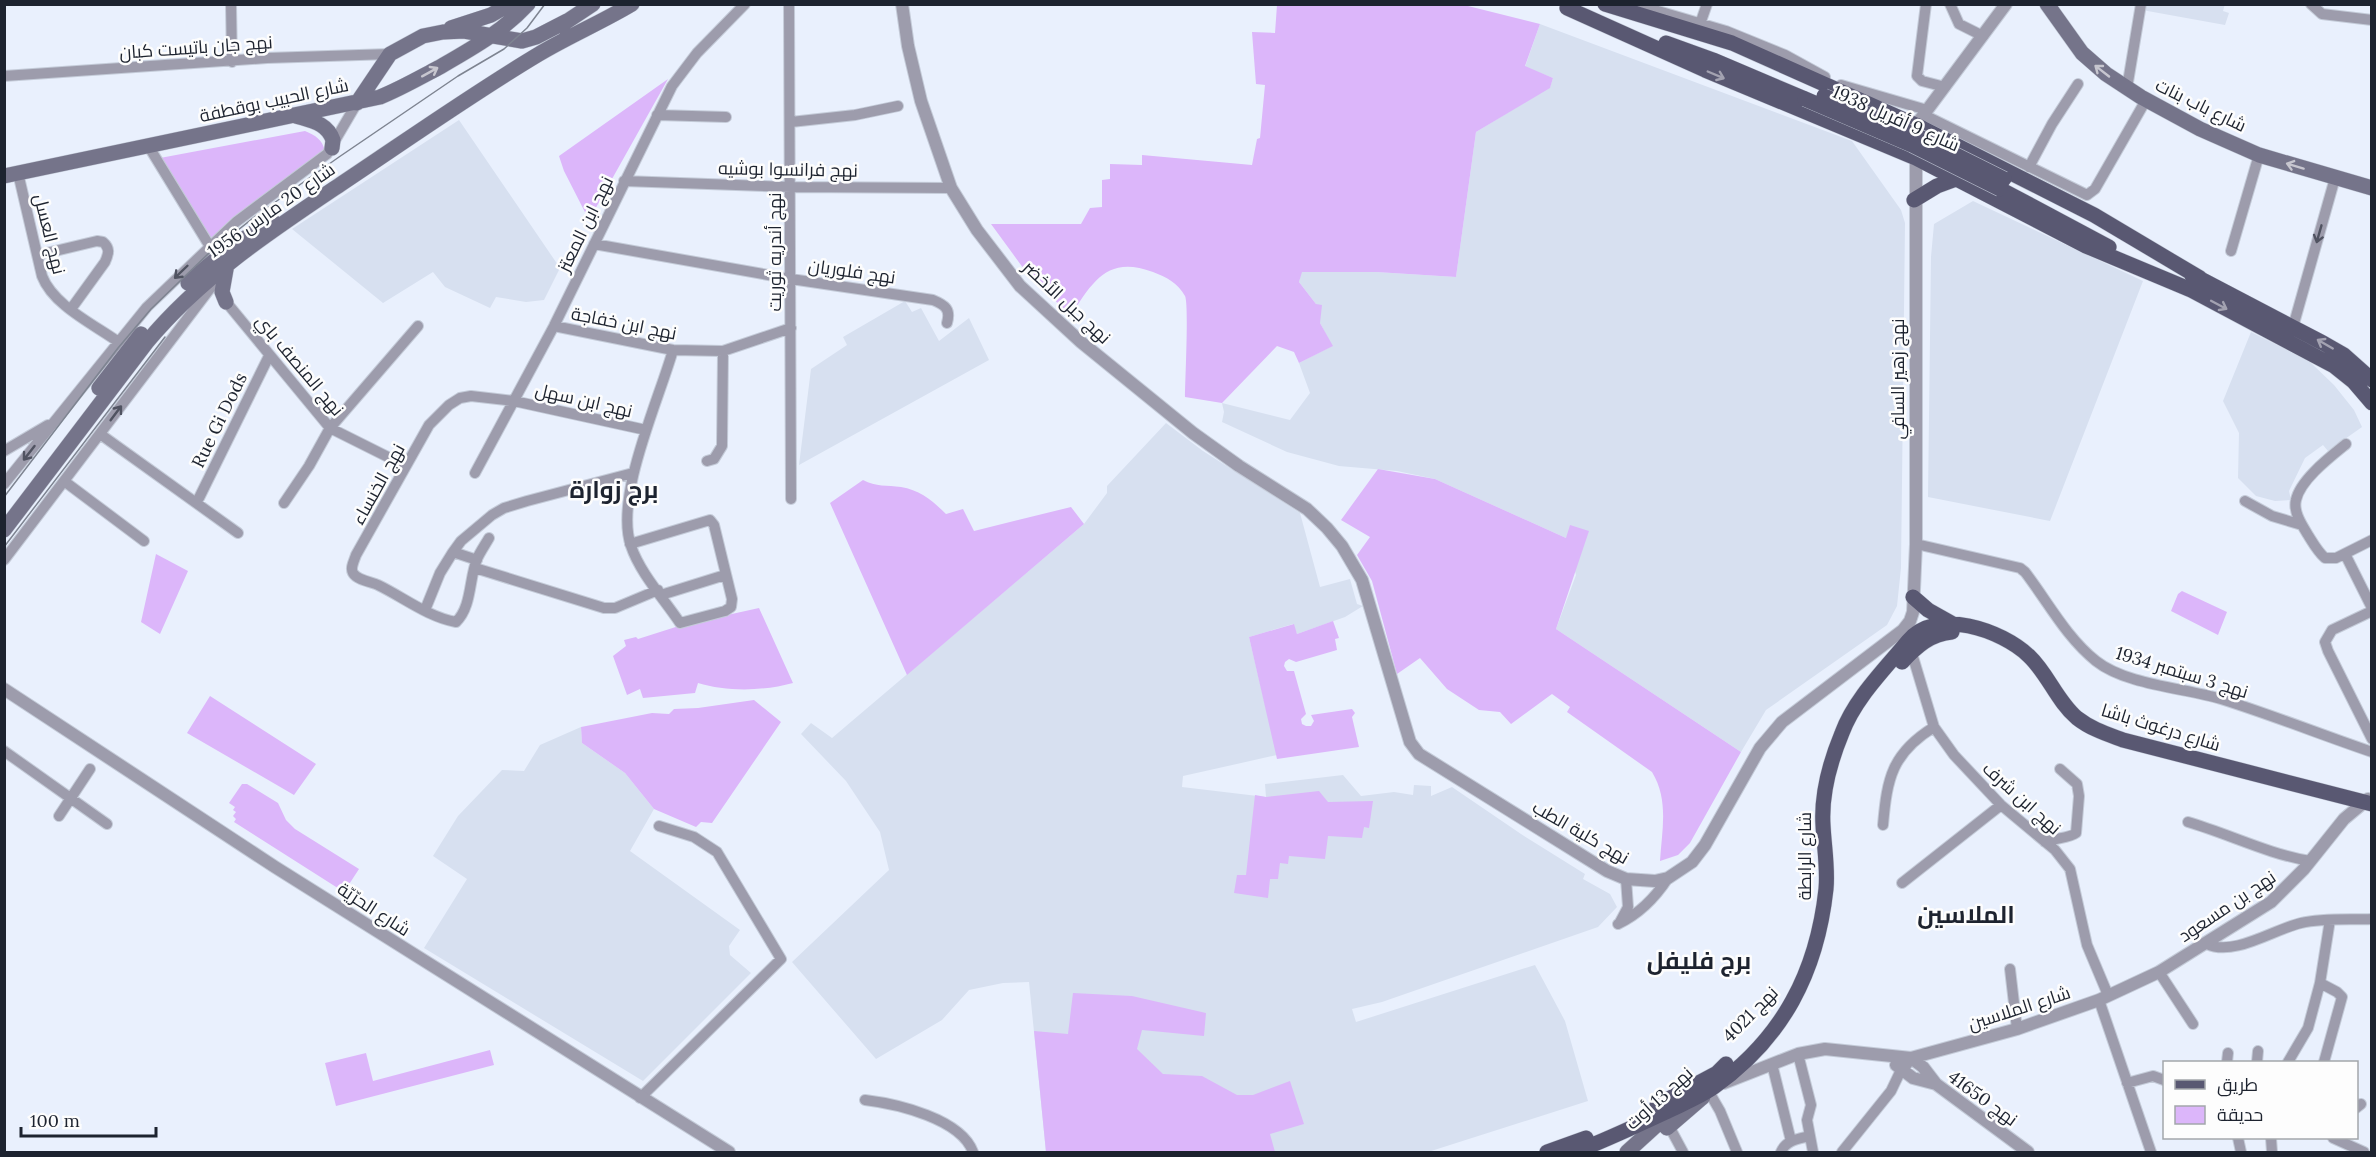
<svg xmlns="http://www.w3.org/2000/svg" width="2376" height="1157" font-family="Lora,Cairo,serif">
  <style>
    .built { fill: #d7e0f0 }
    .green { fill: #dcb6fa }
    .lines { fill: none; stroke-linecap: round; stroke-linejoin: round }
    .minor-casing { stroke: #c4cbd8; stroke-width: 12 }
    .tertiary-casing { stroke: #c4cbd8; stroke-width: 14 }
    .secondary-casing { stroke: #c4cbd8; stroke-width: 16 }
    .primary-casing { stroke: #c4cbd8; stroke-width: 16 }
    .minor { stroke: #9d9cac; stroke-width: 10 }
    .tertiary { stroke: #9d9cac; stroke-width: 12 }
    .secondary { stroke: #75748a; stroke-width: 15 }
    .primary { stroke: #595872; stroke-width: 15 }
    .tram { stroke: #7e8491; stroke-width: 1.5 }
    .primary-bridge-casing { stroke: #c4cbd8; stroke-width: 16; stroke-linecap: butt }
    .primary-bridge { stroke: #595872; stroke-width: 15 }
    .oneway { stroke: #c7c6cf }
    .oneway2 { stroke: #a3a2b1 }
    .oneway3 { stroke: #505361 }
    .labels { text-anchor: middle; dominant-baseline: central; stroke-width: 5; stroke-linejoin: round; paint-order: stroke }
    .street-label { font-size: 18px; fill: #1d232f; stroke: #fdfdfd }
    .district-label { font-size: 24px; font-weight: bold; fill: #1d232f; stroke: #fdfdfd }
  </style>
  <rect width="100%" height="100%" fill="#e9f0fd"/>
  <path class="built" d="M2225 4 2223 11 2229 13 2225 25 2142 10 2143 5Z
    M1540 24 1852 141 1901 210 1905 223 1901 568 1897 606 1887 625 1766 710 1741 752 1556 629 1576 575 1566 538 1435 479 1397 471 1339 466 1287 452 1222 422 1224 412 1222 403 1290 420 1310 393 1299 363 1332 346 1320 323 1316 304 1299 282 1301 272H1376L1456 277 1476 132 1550 87 1553 78 1525 67Z
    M459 120 560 268 544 300 526 302 496 297 490 308 445 287 433 272 383 303 292 229Z
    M1973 201 2143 281 2050 521 1928 497 1931 257 1934 224Z
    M905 301 912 312 921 308 939 341 969 318 989 360 799 465 811 369 847 345 843 337Z
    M2251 332 2309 361 2334 385 2354 410 2362 427 2328 451 2323 445 2305 458 2289 491 2291 500 2275 501 2256 496 2238 478 2239 433 2223 401Z
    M1166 423 1203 451 1300 513 1320 587 1350 579 1357 604 1363 606 1345 617 1297 634 1293 624 1249 637 1277 755 1183 776 1182 787 1266 797 1265 784 1343 775 1361 796 1394 792 1413 795 1414 785 1431 786V796L1452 787 1521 834 1585 874 1583 879 1610 894 1617 907 1598 927 1382 1002 1352 1009 1356 1022 1535 965 1565 1021 1588 1101 1428 1152H1046L1029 982 1003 983 969 990 942 1020 876 1059 792 962 889 870 880 832 846 781 801 734 811 723 832 738 1084 524 1107 493V486Z
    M581 727 582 743 625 773 654 809 630 851 740 930 729 946 730 955 751 973 643 1081 424 948 467 879 433 856 458 816 502 770 524 771 540 745Z"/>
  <path class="green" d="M1277 5H1464L1540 24 1525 66 1553 78 1550 88 1476 132 1456 277 1376 272H1302L1299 282 1316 304 1322 305 1320 323 1333 346 1299 363 1294 352 1277 346 1222 403 1185 397C1185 382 1189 304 1185 296 1178 283 1166 277 1153 272 1108 255 1093 281 1071 315L1032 280 991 224H1081L1090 208 1102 207V180L1110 179V164L1142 165V155L1252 165 1257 139 1260 138 1265 85 1256 84 1252 32 1275 33Z
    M668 79 589 220 564 171 559 156Z
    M305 131C316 136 322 139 325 151L211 239 160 158Z
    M1378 469 1435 479 1566 538 1570 525 1589 531 1556 629 1741 752 1690 843 1678 855 1660 861C1662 829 1669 800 1652 772L1567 712 1570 707 1552 694 1511 724 1500 712 1479 710 1447 689 1420 658 1397 674 1372 581 1357 555 1370 537 1341 520Z
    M863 480C876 487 887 485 901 487 920 490 933 501 946 514L963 509 974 531 1071 507 1084 524 907 675 830 503Z
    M156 554 188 571 160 634 141 622Z
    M2182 591 2227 612 2218 635 2171 611 2178 594Z
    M759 608 793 683C764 691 727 692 698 683L695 693 643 698 640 689 627 695 613 656 626 646 624 640 636 637 638 639 682 625Z
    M1333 621 1339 638 1335 639 1337 650 1296 662 1289 659 1285 662 1284 666 1287 671H1294L1306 714 1301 719 1302 724 1306 726H1311L1314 721 1311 715 1352 709 1355 713 1352 717 1359 747 1277 759 1249 637 1294 624 1297 634Z
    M210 696 316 764 294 795 187 733Z
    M754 700 781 722 712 823 701 822 696 827 654 809 625 773 582 743 581 727 652 713 669 714 674 709 698 708Z
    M242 784H247L278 803 286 820 295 829 359 869 344 892 234 822 236 819 233 816 236 812 233 810 235 807 229 803Z
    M1319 791 1328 802 1373 801 1369 828 1364 827 1362 838 1328 836 1325 859 1289 856 1288 864 1280 863 1278 879H1270L1268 898 1234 893 1237 875H1246L1255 795 1266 797Z
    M1073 993 1132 996 1206 1013 1204 1036 1142 1030 1137 1049 1163 1074 1202 1076 1237 1095H1253L1290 1081 1304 1124 1270 1134 1275 1152H1046L1034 1031 1068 1034Z
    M490 1050 494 1065 336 1106 325 1063 366 1053 373 1081Z"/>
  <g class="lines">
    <defs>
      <path id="minor" d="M231 4 232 62
        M789 4 791 499
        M1634 4 1726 31 1785 55 1825 77
        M1926 4 1917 76 1922 81 1945 87
        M1950 4 1959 24 1983 36
        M2311 4 2322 14 2372 20
        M1700 24 1707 4
        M4 76 267 58 390 54
        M1841 85 1927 110
        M2127 88 2141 4
        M657 115 726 117
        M1924 115 2087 195 2095 189 2146 100
        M791 122 855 115 898 106
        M149 147 209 245
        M2029 167 2052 124 2078 84
        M18 173 42 276C53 305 93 324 117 341
        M624 181 791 187 951 188
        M594 244 791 279 933 300C945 305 951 309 947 323
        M2231 251 2259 155
        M38 255 97 241 103 242C110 248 109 253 105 262L71 309
        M222 297 330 428 406 466
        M554 326 673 350 723 351 791 328
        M2293 327 2335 178
        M100 434 238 533
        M2346 444C2330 457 2300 480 2296 500 2293 512 2302 525 2308 535 2313 543 2318 552 2325 558H2336L2372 540
        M4 451 48 425
        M707 461 714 459 722 446 723 351
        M475 473 554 326 672 86 697 53 745 4
        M64 481 144 541
        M4 484 147 307 236 222 327 154 357 103
        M199 498 269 356
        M2245 501 2272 516 2302 525
        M284 503 309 466 330 428 418 326
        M489 538C485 545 480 552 477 559 469 578 472 607 456 622 428 617 403 597 378 585 371 582 357 580 353 573 350 568 354 561 356 555L429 425 449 405 460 398 471 396 514 401 646 430
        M630 544 710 520 714 525 732 599 731 607 725 611 680 623C664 599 640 573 631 546 614 497 659 400 673 350
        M1916 544 2020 568 2025 572C2048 602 2066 637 2096 661 2126 685 2185 688 2221 699 2272 715 2322 735 2372 752
        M453 552 477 560
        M2345 554 2372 608
        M4 560 212 286
        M475 568 604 608H615L658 590
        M661 595 725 575
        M425 610 440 573 453 552 461 541 492 515 504 508 527 501 633 473
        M2372 611 2332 630 2325 642 2328 651 2372 739
        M1910 647 1934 727 1954 755 2001 805 2055 850 2070 869 2087 945 2108 995
        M4 751 107 824
        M59 816 90 769
        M2188 822C2229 834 2268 854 2310 861
        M1883 825C1887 778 1892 753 1934 727
        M2045 842C2054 838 2070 838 2076 833L2079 796 2077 784 2060 769
        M1902 883 2001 805
        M1620 922 1628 907 1626 879
        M1618 924C1639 914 1655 898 1668 878
        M2207 944C2234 957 2274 929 2301 923 2323 918 2349 920 2372 919
        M2010 969 2017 1029
        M2159 972 2193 1024
        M2320 983 2337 992 2342 997 2324 1062
        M2099 1000 2151 1152
        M1798 1054 1811 1105 1807 1120 1813 1152
        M2227 1062 2228 1053
        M2257 1062 2258 1051
        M2288 1062 2308 1028 2320 983 2330 920
        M1772 1064 1791 1141
        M2127 1083 2153 1076 2164 1080
        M1709 1092 1720 1111 1737 1152
        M640 1098 781 959 717 852 694 837 659 826
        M865 1100C898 1104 961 1119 973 1152
        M2356 1108 2361 1104
        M1669 1126 1683 1152
        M2238 1138 2241 1152
        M2271 1138 2272 1152
        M2333 1138 2364 1152
        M1781 1152C1786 1140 1798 1139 1810 1136
        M1842 1152 1891 1091 1901 1070"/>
      <path id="tertiary" d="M902 4 908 46 921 101 951 188 977 230 1020 286 1081 342 1193 433 1239 466 1307 509 1327 528 1342 546 1362 580 1410 742 1419 754 1607 871 1626 879 1655 881 1668 878 1692 862 1705 845 1760 748 1782 722 1903 630 1910 621 1913 612 1916 544V150
        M1916 133V125L2006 4
        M4 689 275 867 729 1152
        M1896 1065 1913 1078 1936 1084 2028 1152
        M1901 1070 1911 1058 2017 1029 2099 1000 2159 972 2271 902 2304 869 2344 819 2368 799
        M1724 1083 1798 1054 1825 1049 1911 1058 1923 1067 1936 1084"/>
      <path id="secondary" d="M2047 4 2082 53 2106 74 2141 97 2200 129 2259 155 2372 188
        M560 26 593 4
        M451 28 491 15 510 4
        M357 103 390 54 423 36 443 32 464 31 522 41 536 37 567 21
        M296 116C312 121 327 123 333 140L332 148
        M4 176 380 97C400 89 419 78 438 68 471 49 502 32 528 4
        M188 283 223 253 272 220
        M226 302 222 292 227 264
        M99 388 141 334
        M4 530 147 342C201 277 271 231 341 184 407 140 472 94 539 54 569 36 602 22 632 4
        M1667 1128 1703 1097
        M1627 1152 1671 1112"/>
      <path id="primary" d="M1605 4 1732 43 1916 125 2094 215 2200 278
        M1567 8 1705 70 1916 158 2086 246 2196 292
        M1666 43 1713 60 1805 99
        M2000 189 2109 247
        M1914 200 1937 186 1956 179
        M2191 274 2323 343 2344 355 2372 380
        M2189 289 2334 366 2354 382 2372 403
        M1913 597 1928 610 1953 624
        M1902 662C1917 646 1930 634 1952 632
        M1657 1105 1717 1073 1726 1064
        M1547 1152 1586 1138
        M1575 1152C1606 1140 1636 1126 1666 1112 1682 1104 1700 1097 1714 1087 1783 1038 1817 972 1826 889 1828 868 1824 846 1823 825 1821 793 1830 762 1842 733 1855 698 1885 669 1908 641 1936 607 2002 630 2029 656 2048 674 2057 701 2077 718 2091 729 2107 734 2123 740L2372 804"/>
    </defs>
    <use href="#minor" class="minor-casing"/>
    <use href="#tertiary" class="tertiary-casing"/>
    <use href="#secondary" class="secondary-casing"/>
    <use href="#primary" class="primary-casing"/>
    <use href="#minor" class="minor"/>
    <use href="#tertiary" class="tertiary"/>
    <use href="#secondary" class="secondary"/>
    <use href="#primary" class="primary"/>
    <path class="tram" d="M4 497 118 348 151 309 209 253 257 215 339 157 458 76 504 49 527 28 545 4
      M4 547 165 337"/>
    <defs>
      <path id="primary-bridge" d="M1824 96 1916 135 2004 179
        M1805 99 1912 145 2000 189"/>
    </defs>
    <use href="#primary-bridge" class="primary-bridge-casing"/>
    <use href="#primary-bridge" class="primary-bridge"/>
  </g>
  <defs><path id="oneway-shaft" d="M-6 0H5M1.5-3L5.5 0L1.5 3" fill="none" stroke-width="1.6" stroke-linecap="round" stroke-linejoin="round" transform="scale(1.5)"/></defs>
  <g class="oneway">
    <use href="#oneway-shaft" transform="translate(2102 71) rotate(-142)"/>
    <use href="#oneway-shaft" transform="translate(430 72) rotate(-29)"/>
    <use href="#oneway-shaft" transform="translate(2295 166) rotate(-163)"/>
  </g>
  <g class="oneway2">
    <use href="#oneway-shaft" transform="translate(1716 75) rotate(23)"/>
    <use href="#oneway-shaft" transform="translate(2219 305) rotate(28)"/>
    <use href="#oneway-shaft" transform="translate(2325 344) rotate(-150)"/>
  </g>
  <g class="oneway3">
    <use href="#oneway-shaft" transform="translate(2319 234) rotate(106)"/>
    <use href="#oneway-shaft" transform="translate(181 272) rotate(136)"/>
    <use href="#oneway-shaft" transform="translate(116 413) rotate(-53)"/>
    <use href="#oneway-shaft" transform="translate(29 453) rotate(128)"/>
  </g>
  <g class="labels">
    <g class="street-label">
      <text transform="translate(196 47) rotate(-4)">نهج جان باتيست كبان</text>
      <text transform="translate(274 100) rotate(-12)">شارع الحبيب بوقطفة</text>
      <text transform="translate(2201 105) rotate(26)">شارع باب بنات</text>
      <text transform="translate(1896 118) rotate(24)">شارع 9 أفريل 1938</text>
      <text transform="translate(788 169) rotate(1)">نهج فرانسوا بوشيه</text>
      <text transform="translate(271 210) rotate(-35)">شارع 20 مارس 1956</text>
      <text transform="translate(585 224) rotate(-64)">نهج ابن المعتز</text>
      <text transform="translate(50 234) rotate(76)">نهج العسل</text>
      <text transform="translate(774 252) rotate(-90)">نهج أندريه ثوريت</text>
      <text transform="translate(852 271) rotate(8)">نهج فلوريان</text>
      <text transform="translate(1067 302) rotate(43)">نهج جبل الأخضر</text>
      <text transform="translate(624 323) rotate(11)">نهج ابن خفاجة</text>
      <text transform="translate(300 365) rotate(50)">نهج المنصف باي</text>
      <text transform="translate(1897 379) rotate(-90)">نهج زهير السافي</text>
      <text transform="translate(584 400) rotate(13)">نهج ابن سهل</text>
      <text transform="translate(219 420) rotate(-64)">Rue Gi Dods</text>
      <text transform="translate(378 484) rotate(-61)">نهج الخنساء</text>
      <text transform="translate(2182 672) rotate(17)">نهج 3 سبتمبر 1934</text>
      <text transform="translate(2161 727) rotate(17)">شارع درغوث باشا</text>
      <text transform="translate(2022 798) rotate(42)">نهج ابن شرف</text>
      <text transform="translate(1581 832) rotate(30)">نهج كلية الطب</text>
      <text transform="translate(1804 856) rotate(-90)">شارع الرابطة</text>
      <text transform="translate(2227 906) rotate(-34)">نهج بن مسعود</text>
      <text transform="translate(374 909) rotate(33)">شارع الحرّيّة</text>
      <text transform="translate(2019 1008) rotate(-18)">شارع الملاسين</text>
      <text transform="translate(1750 1014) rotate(-45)">نهج 4021</text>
      <text transform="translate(1659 1098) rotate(-42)">نهج 13 أوت</text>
      <text transform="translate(1983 1098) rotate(36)">نهج 41650</text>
    </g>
    <g class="district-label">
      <text x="614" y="489">برج زوارة</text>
      <text x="1966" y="914">الملاسين</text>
      <text x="1699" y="960">برج فليفل</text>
    </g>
  </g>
  <rect width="2376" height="1157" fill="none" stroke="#1d232f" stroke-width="12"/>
  <rect x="2163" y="1061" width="195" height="78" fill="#fdfdfd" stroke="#a3a6ab" stroke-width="1.5"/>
  <rect x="2175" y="1080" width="30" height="9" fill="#595872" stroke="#a3a6ab" stroke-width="1.5"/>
  <text x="2217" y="1091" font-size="18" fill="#1d232f">طريق</text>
  <rect x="2175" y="1106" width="30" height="18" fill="#dcb6fa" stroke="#a3a6ab" stroke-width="1.5"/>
  <text x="2217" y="1121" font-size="18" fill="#1d232f">حديقة</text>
  <path d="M21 1127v9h135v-9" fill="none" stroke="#1d232f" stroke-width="3"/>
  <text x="30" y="1127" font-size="18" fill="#1d232f" stroke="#fdfdfd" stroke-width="4.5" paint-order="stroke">100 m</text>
</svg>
